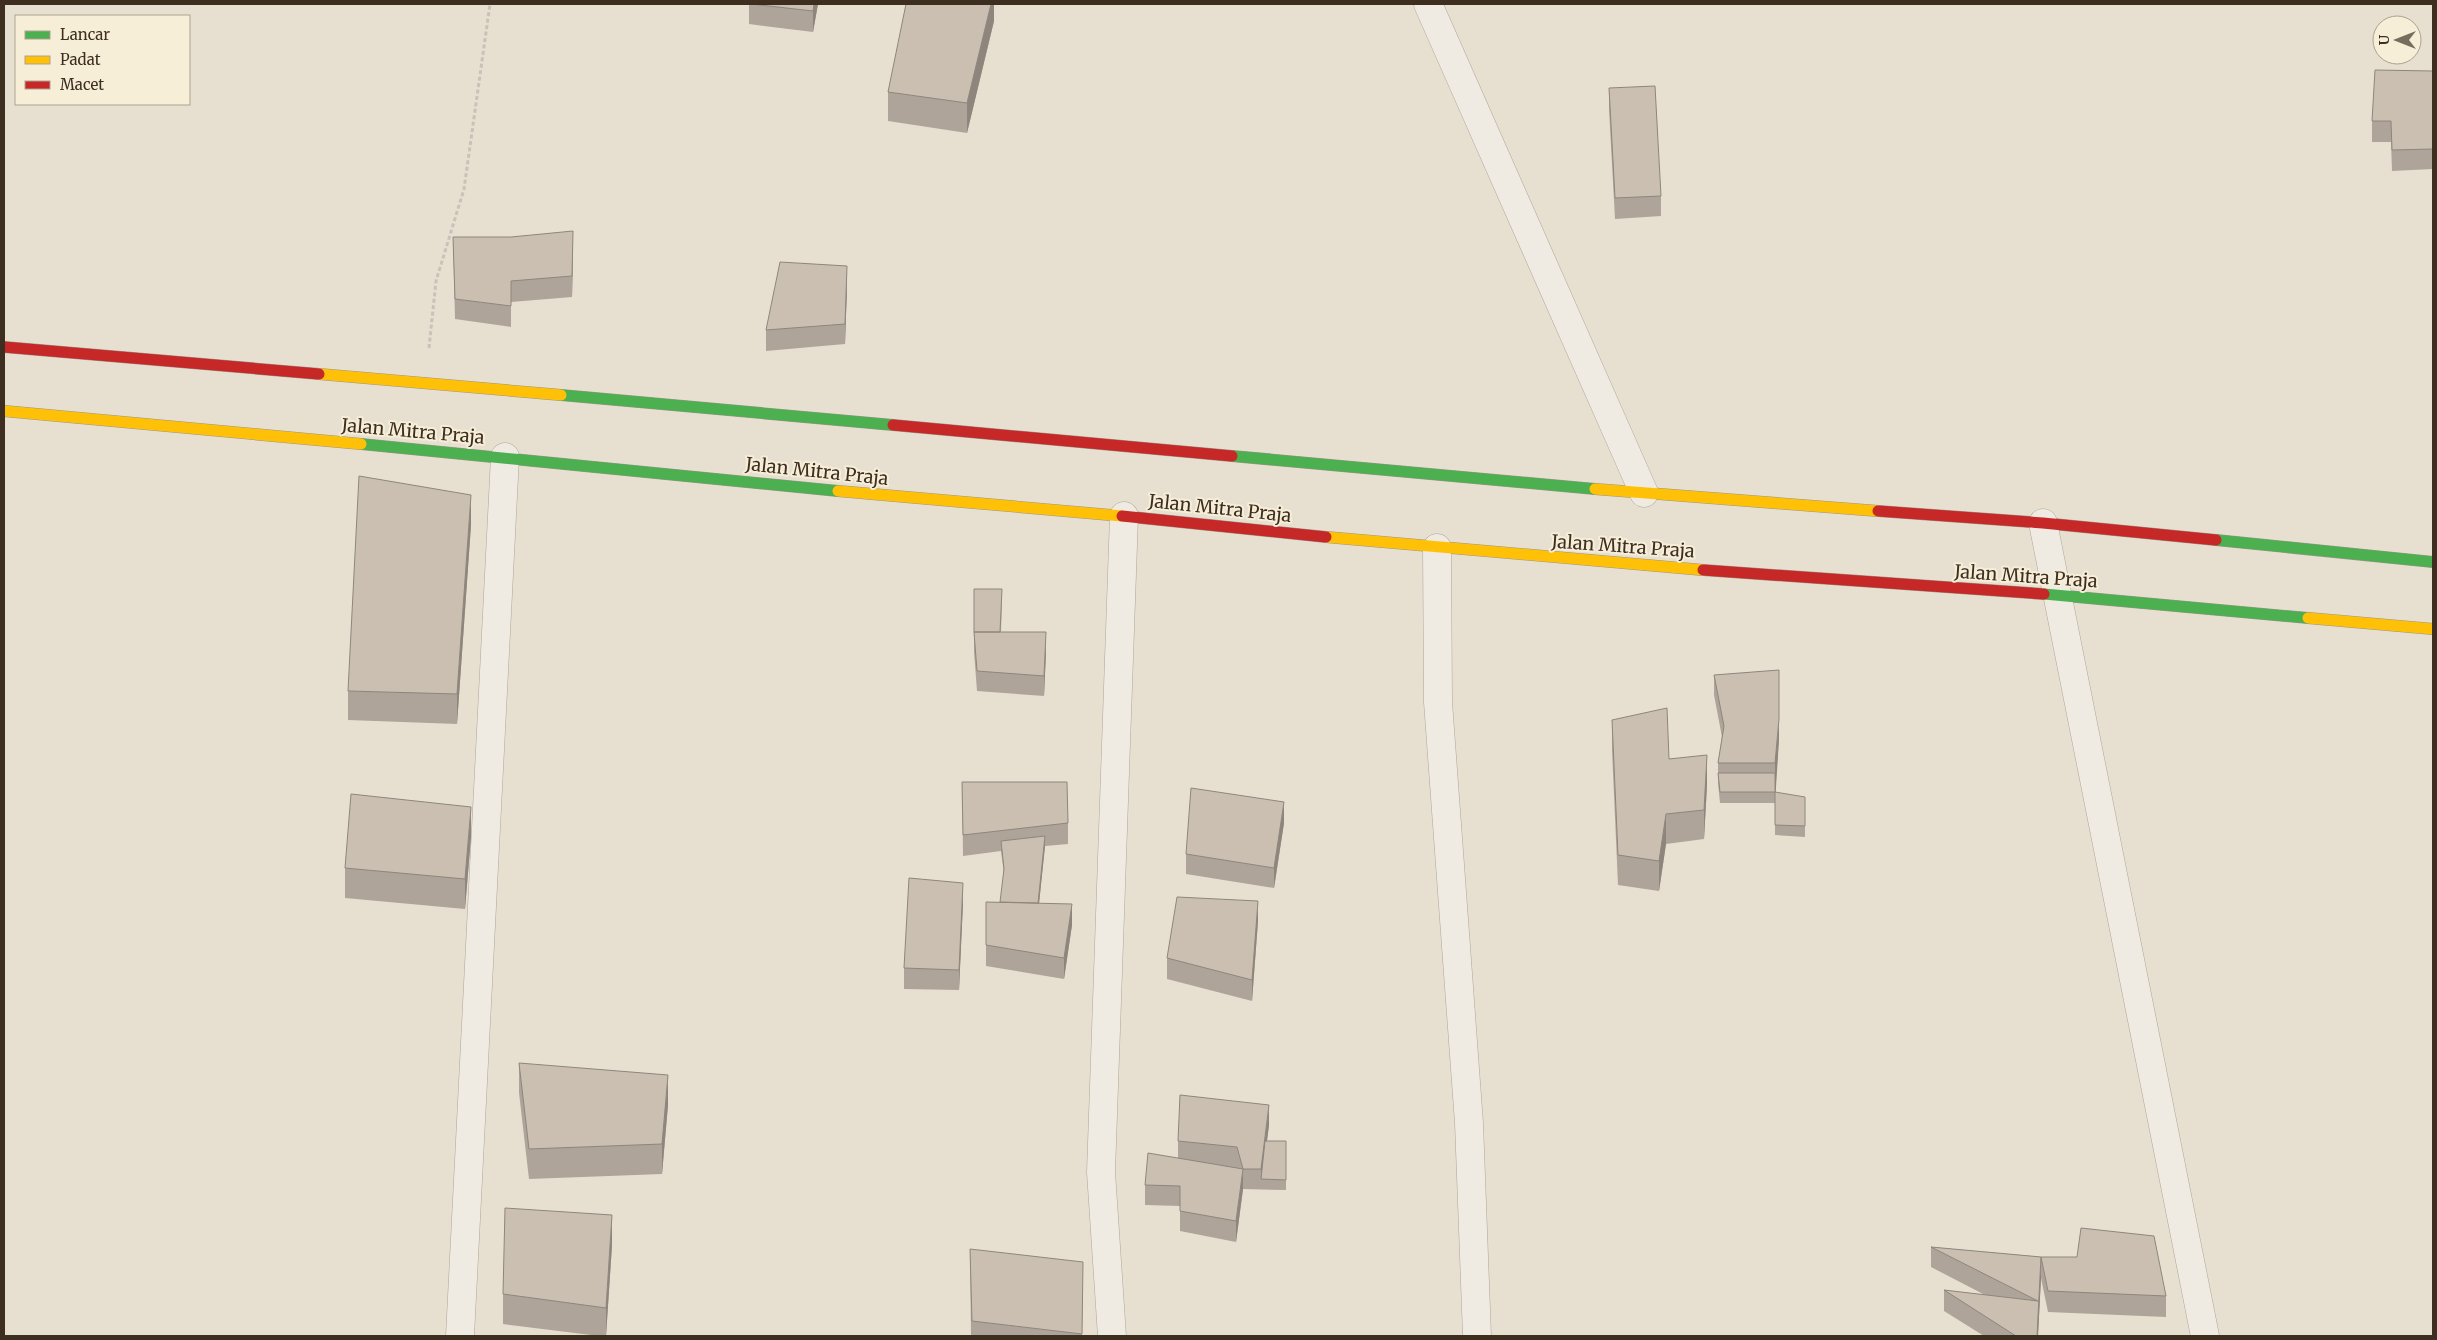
<svg xmlns="http://www.w3.org/2000/svg" width="2437" height="1340" font-family="Merriweather,serif">
  <style>
    .lines { fill: none; stroke-linecap: round; stroke-linejoin: round }
    .street-casing { stroke: #ada599; stroke-width: 29 }
    .fast-casing { stroke: #9c958a; stroke-width: 12 }
    .slow-casing { stroke: #9c958a; stroke-width: 12 }
    .jam-casing { stroke: #9c958a; stroke-width: 12 }
    .path { stroke: #c8c2b9; stroke-width: 3; stroke-dasharray: 4 2.5; stroke-linecap: butt }
    .street { stroke: #efebe3; stroke-width: 28 }
    .fast { stroke: #4caf50; stroke-width: 11 }
    .slow { stroke: #ffc107; stroke-width: 11 }
    .jam { stroke: #c62828; stroke-width: 11 }
    .wall { fill: #afa499 }
    .shaded-wall { fill: #8e867d }
    .building { fill: #cbbfb2; stroke: #8e867d }
    .labels { text-anchor: middle; dominant-baseline: central; stroke-width: 4; stroke-linejoin: round; paint-order: stroke }
    .street-label { font-size: 18px; fill: #3d2e20; stroke: #f7eed8 }
  </style>
  <rect width="100%" height="100%" fill="#e7e0d1"/>
  <g class="lines">
    <defs>
      <path id="street" d="M1428 4 1644 493
        M2043 523 2205 1336
        M1437 548 1438 702 1469 1123 1477 1336
        M460 1336 505 457
        M1112 1336 1101 1172 1124 516"/>
      <path id="fast" d="M561 395 893 425
        M361 444 838 491
        M1232 456 1595 489
        M2216 540 2433 562
        M2044 594 2308 618"/>
      <path id="slow" d="M319 374 561 395
        M4 411 361 444
        M1595 489 1878 511
        M838 491 1122 516
        M1326 537 1703 570
        M2308 618 2433 629"/>
      <path id="jam" d="M4 347 319 374
        M893 425 1232 456
        M1878 511 2043 523 2216 540
        M1122 516 1326 537
        M1703 570 2044 594"/>
    </defs>
    <use href="#street" class="street-casing"/>
    <use href="#fast" class="fast-casing"/>
    <use href="#slow" class="slow-casing"/>
    <use href="#jam" class="jam-casing"/>
    <path class="path" d="M429 348 436 281 464 189 490 4"/>
    <use href="#street" class="street"/>
    <use href="#fast" class="fast"/>
    <use href="#slow" class="slow"/>
    <use href="#jam" class="jam"/>
  </g>
  <path class="wall" d="M749 4H818L813 32 749 24Z
    M994 4V21L967 133 888 121V92Z
    M2433 71V169L2392 171 2391 142H2372V121Z
    M1609 88 1661 196V216L1615 219 1609 109Z
    M453 237 573 251 572 297 511 302V327L455 319Z
    M847 286 845 344 766 351V330Z
    M471 525 457 724 348 720V691Z
    M974 589 1002 600 1001 632 1046 652 1044 696 977 691 974 652Z
    M1714 675 1779 739 1775 793 1805 797V837L1775 835V803H1720L1718 783V763L1722 737 1714 695Z
    M1612 720 1707 785 1704 839 1666 844 1659 891 1618 885 1612 750Z
    M962 782 1068 823V844L1045 846 1039 903 1072 925 1064 979 986 966V902H1000L1004 874 1001 851 963 856Z
    M1284 823 1274 888 1186 874V854Z
    M471 837 465 909 345 898V868Z
    M963 903 959 990 904 989V968Z
    M1258 921 1252 1001 1167 979V958Z
    M519 1063 668 1105 662 1174 529 1179 519 1093Z
    M1269 1125 1267 1141H1286V1190L1243 1189 1236 1242 1180 1231V1206L1145 1205V1185L1178 1158V1141Z
    M612 1245 606 1336H599L503 1324V1294Z
    M1931 1247 2041 1257 2166 1296V1317L2048 1312 2041 1278 2038 1336H1984L1944 1311V1290L1985 1295 1931 1267Z
    M970 1249 1083 1292 1082 1336H971Z"/>
  <path class="shaded-wall" d="M814 4H818L813 32V11Z
    M991 4H994V21L967 133V103Z
    M573 231V251L572 297V276Z
    M847 266V286L845 344V324Z
    M471 495V525L457 724V694Z
    M1046 632V652L1044 696V676Z
    M1779 719V739L1775 803V763Z
    M1707 755V785L1704 839V810Z
    M1284 802V823L1274 888V868Z
    M471 807V837L465 909V879Z
    M1666 814V844L1659 891V861Z
    M1045 836V846L1038 914V903Z
    M963 883V903L959 990V970Z
    M1258 901V921L1252 1001V980Z
    M1072 904V925L1064 979V958Z
    M668 1075V1105L662 1174V1144Z
    M1269 1105V1125L1262 1179H1261V1189V1169Z
    M1243 1169V1189L1236 1242V1221Z
    M612 1215V1245L606 1336V1308Z
    M2041 1257V1278L2038 1336H2037Z"/>
  <path class="building" d="M751 4H814L813 11Z
    M906 4H991L967 103 888 92Z
    M2375 70 2433 71V149L2392 150 2391 121H2372Z
    M1655 86 1661 196 1615 198 1609 88Z
    M573 231 572 276 511 281V306L455 299 453 237H511Z
    M780 262 847 266 845 324 766 330Z
    M359 476 471 495 457 694 348 691Z
    M974 589H1002L1000 632H974Z
    M974 632H1046L1044 676 977 671Z
    M1779 670V719L1775 763H1718L1724 726 1714 675Z
    M1667 708 1669 759 1707 755 1704 810 1666 814 1659 861 1618 855 1612 720Z
    M1718 773H1775V792L1805 797V826L1775 825V792H1720Z
    M962 782H1067L1068 823 963 835Z
    M1191 788 1284 802 1274 868 1186 854Z
    M351 794 471 807 465 879 345 868Z
    M1045 836 1038 903 1000 902 1004 869 1001 841Z
    M909 878 963 883 959 970 904 968Z
    M1177 897 1258 901 1252 980 1167 958Z
    M986 902 1072 904 1064 958 986 945Z
    M519 1063 668 1075 662 1144 529 1149Z
    M1180 1095 1269 1105 1261 1169H1243L1237 1147 1178 1141Z
    M1265 1141H1286V1180L1261 1179Z
    M1148 1153 1243 1169 1236 1221 1180 1211V1186L1145 1185Z
    M505 1208 612 1215 606 1308 503 1294Z
    M2081 1228 2154 1236 2166 1296 2048 1291 2041 1257 2037 1336H2016L1944 1290 2038 1301 1931 1247 2041 1257H2077Z
    M970 1249 1083 1262 1082 1334 972 1321Z"/>
  <g class="labels">
    <g class="street-label">
      <text transform="translate(413 431) rotate(5)">Jalan Mitra Praja</text>
      <text transform="translate(817 471) rotate(6)">Jalan Mitra Praja</text>
      <text transform="translate(1220 508) rotate(6)">Jalan Mitra Praja</text>
      <text transform="translate(1623 546) rotate(4)">Jalan Mitra Praja</text>
      <text transform="translate(2026 576) rotate(4)">Jalan Mitra Praja</text>
    </g>
  </g>
  <rect width="2437" height="1340" fill="none" stroke="#3d2e20" stroke-width="10"/>
  <rect x="15" y="15" width="175" height="90" fill="#f7eed8" stroke="#ada18e"/>
  <rect x="25" y="31" width="25" height="8" fill="#4caf50" stroke="#ada18e"/>
  <text x="60" y="40" font-size="15" fill="#3d2e20">Lancar</text>
  <rect x="25" y="56" width="25" height="8" fill="#ffc107" stroke="#ada18e"/>
  <text x="60" y="65" font-size="15" fill="#3d2e20">Padat</text>
  <rect x="25" y="81" width="25" height="8" fill="#c62828" stroke="#ada18e"/>
  <text x="60" y="90" font-size="15" fill="#3d2e20">Macet</text>
  <g transform="translate(2397 40) rotate(270)"><circle r="24" fill="#f7eed8" stroke="#ada18e"/>
  <path d="M0-4L9 19L0 12L-9 19Z" fill="#786c5e"/>
  <text y="-8" font-size="14" font-weight="bold" text-anchor="middle" fill="#3d2e20">U</text>
  </g>
</svg>
